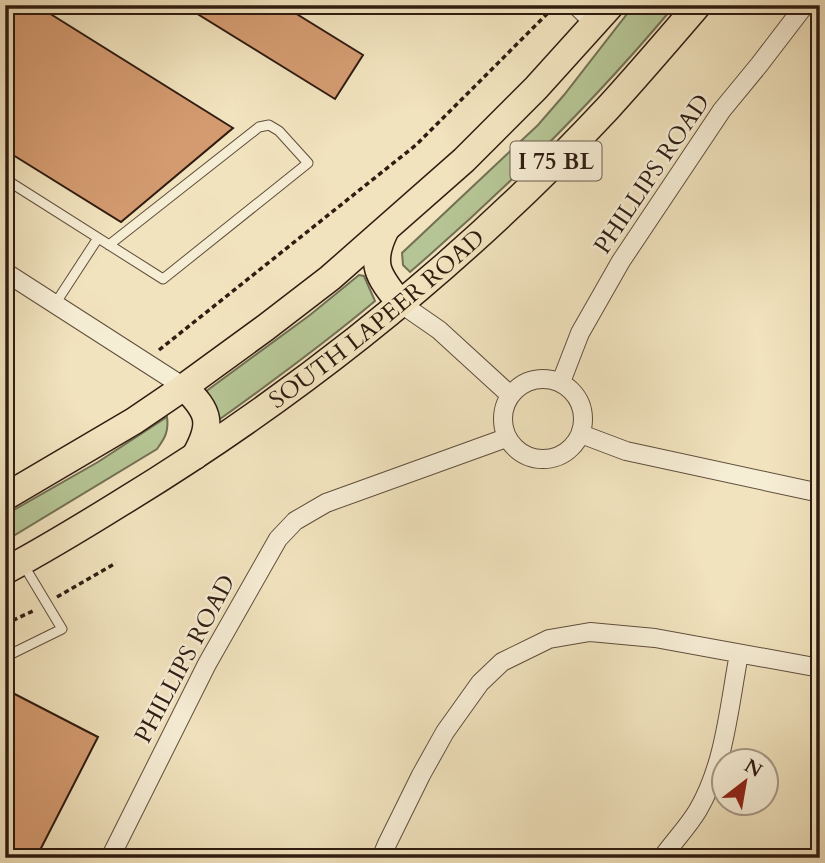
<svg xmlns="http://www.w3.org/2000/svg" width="825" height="863" font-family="Cardo,serif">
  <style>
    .green { fill: #b6c595; stroke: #737053; stroke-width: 2 }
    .building { fill: #d49b71; stroke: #301c11; stroke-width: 2 }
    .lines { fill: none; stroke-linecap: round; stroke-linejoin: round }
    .lane-casing { stroke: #604e3c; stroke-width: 11 }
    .street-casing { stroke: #604e3c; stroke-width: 20 }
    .primary-casing { stroke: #301c11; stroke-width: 29 }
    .path { stroke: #301c11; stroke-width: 3.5; stroke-dasharray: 5 3.5; stroke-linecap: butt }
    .lane { stroke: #f6edd5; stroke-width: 9 }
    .street { stroke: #f6edd5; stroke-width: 18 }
    .primary { stroke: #f1e3be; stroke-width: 26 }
    .labels { text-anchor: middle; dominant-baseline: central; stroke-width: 5; stroke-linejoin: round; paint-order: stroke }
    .shield { fill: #f6edd5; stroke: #6b5b4c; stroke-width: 2 }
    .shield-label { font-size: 23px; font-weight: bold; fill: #301c11 }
    .street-label { font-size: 24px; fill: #301c11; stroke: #f6edd5 }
  </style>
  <rect width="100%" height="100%" fill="#f1e3be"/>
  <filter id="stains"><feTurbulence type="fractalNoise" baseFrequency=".00286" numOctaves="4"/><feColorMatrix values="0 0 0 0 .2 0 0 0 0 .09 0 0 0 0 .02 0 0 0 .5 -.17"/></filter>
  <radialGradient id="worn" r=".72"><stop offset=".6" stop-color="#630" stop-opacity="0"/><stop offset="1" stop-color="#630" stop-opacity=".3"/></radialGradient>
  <path class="green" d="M634 5H675C594 102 505 190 410 272L403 265 402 253 538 125 564 95Z
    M359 275 364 276 375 301C325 343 273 381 220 419L217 418 205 392 310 315Z
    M167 417C169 431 165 438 157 449L5 541V515L98 462Z"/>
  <path class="building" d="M5 5H36L233 128 121 222 5 150Z
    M183 5H282L363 55 335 99Z
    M5 689 98 737 36 858H5Z"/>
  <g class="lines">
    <defs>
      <path id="lane" d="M569 5 591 26
        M5 179 163 279 308 163 279 131 269 125 259 127 109 245
        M55 304 98 238
        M5 657 62 629 23 564"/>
      <path id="street" d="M5 272 184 387
        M400 303 439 330 509 394
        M503 419a40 40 0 1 1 80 0a40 40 0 1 1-80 0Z
        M561 382 580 333 621 261 722 110 759 65 805 5
        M581 434 626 451 820 493
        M110 858 207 664 278 539 295 521 326 503 506 438
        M381 858 387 844 421 775 445 732 480 683 502 662 549 639 590 632 655 638 820 668
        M662 858C673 842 688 827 698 810 725 764 729 706 739 654"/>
      <g id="primary">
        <path d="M385 231C369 264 378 276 400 303"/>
        <path d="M184 387C210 412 213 424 195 456"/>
        <path d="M5 497 134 421 184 387 265 328 330 278 464 160 536 88 611 5"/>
        <path id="s1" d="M5 571C44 550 82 527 119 504 298 395 464 262 607 109 638 75 668 40 698 5"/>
      </g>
    </defs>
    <use href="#lane" class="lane-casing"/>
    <use href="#street" class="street-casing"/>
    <use href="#primary" class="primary-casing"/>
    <path class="path" d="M159 350 416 145 556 5
      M57 597 116 563
      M5 624 35 610"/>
    <use href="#lane" class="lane"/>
    <use href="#street" class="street"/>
    <use href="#primary" class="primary"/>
  </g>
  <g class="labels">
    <rect class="shield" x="510.5" y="141.5" width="91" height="39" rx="5"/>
    <g class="shield-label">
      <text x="556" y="161">I 75 BL</text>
    </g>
    <g class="street-label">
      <text transform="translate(652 174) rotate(-56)">PHILLIPS ROAD</text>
      <text stroke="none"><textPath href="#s1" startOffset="450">SOUTH LAPEER ROAD</textPath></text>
      <text transform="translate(185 659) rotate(-62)">PHILLIPS ROAD</text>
    </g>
  </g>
  <rect width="825" height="863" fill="none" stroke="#f1e3be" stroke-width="28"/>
  <rect x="7" y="7" width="811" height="849" fill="none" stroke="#301c11" stroke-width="3.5"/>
  <rect x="14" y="14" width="797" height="835" fill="none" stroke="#301c11" stroke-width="2"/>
  <g transform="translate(745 782) rotate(31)"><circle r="33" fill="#f6edd5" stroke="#a79987" stroke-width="2"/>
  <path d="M0-5L12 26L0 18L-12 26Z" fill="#8f2418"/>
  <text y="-10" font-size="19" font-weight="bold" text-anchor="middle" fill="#301c11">N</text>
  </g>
  <rect width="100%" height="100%" filter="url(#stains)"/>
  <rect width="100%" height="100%" fill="url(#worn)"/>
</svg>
